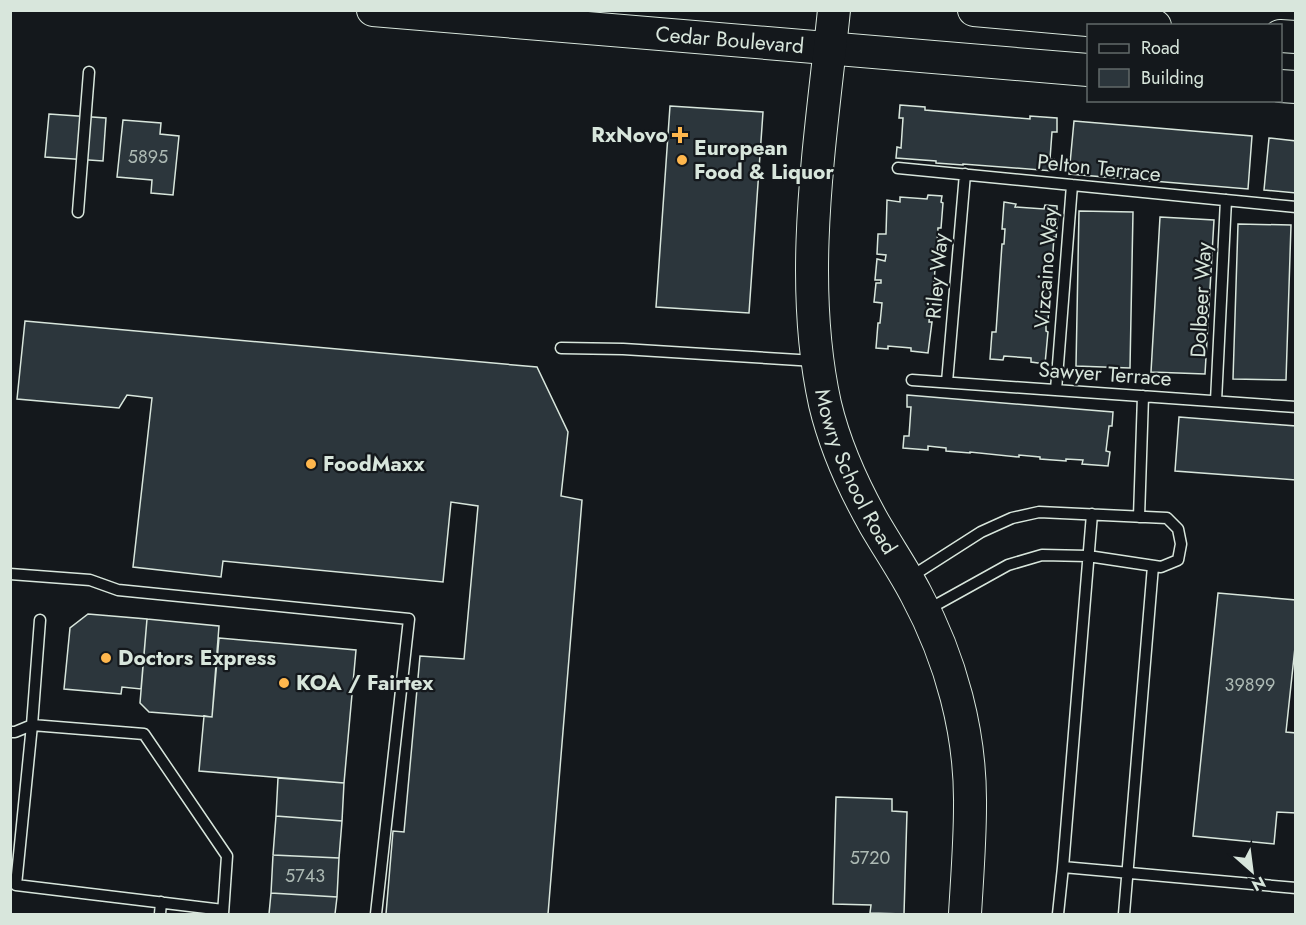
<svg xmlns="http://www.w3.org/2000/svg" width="1306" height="925" font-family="Jost,sans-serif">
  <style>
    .building { fill: #2c363c; stroke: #d8e6dc; stroke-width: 1.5 }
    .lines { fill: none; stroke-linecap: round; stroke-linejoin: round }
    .lane-casing { stroke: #d8e6dc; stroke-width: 13 }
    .secondary-casing { stroke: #d8e6dc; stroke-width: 34 }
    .lane { stroke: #14181c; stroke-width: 10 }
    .secondary { stroke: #14181c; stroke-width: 32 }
    .poi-dot { fill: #ffb74d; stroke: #14181c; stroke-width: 2 }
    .labels { text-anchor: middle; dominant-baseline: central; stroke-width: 4.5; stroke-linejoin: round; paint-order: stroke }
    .number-label { font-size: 18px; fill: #adbab4 }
    .street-label { font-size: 21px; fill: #d8e6dc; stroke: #14181c }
    .poi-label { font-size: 21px; font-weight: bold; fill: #d8e6dc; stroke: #14181c; text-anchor: start }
  </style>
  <rect width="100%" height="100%" fill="#14181c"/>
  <path class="building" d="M900 105 925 107V110L1030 119V116L1057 118V132H1052L1050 159H1054L1053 171 963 164V165L936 163V161L896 158 897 147 901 148 903 118H899Z
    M670 106 763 112 749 313 656 307Z
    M49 114 106 118 103 161 45 157Z
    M123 120 161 123 160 134 179 136 173 195 151 193 152 180 117 177Z
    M1074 121 1252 136 1248 189 1069 174Z
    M1269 138 1296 141V193L1264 190Z
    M928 195 942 196 941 202 943 203 941 228H938L932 310H930L929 322H932L928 353 911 351V348L888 346V349L876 348 878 323H880L882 303 874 302 876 283H881V280H875L877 259 885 261 886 255 877 254 878 234H886L887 200 900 202V197L927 199Z
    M1004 202 1016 204 1015 207 1044 209 1045 205 1057 206V213H1058L1056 238 1054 237 1048 321H1046V331L1048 332 1045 364 1031 362V358L1004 356 1003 360 990 359 992 332H996L1002 244H1004L1005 229H1002Z
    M1079 211 1133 212 1130 368 1076 366Z
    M1160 217 1214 220 1205 374 1151 372Z
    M1238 224 1291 225 1286 380 1233 379Z
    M25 321 537 367 568 432 561 496 582 500 548 914H386L393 831 404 832 420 656 464 659 478 506 451 502 443 582 223 561 221 577 133 567 152 398 127 395 119 408 17 399Z
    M907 395 1113 412 1112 426H1109L1106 451 1110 452 1108 466 1082 464 1083 460 1066 459V461L1040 459V457L1019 455V457L970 452V453L946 451V448L928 446V450L903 448 904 436H909L911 407H907Z
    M1179 417 1296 426V480L1175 471Z
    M1218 593 1296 600V638L1286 732 1296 733V813L1277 812 1274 844 1193 836Z
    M88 614 147 619 141 689 122 687 121 694 64 689 70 628Z
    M147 619 219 626 212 717 149 712 140 703Z
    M219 638 356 650 344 783 199 771 204 716 212 717Z
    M278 778 344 783 342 821 276 816Z
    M836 797 892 799V811L907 812 904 914 870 913 871 905 833 904Z
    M276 816 342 821 339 858 273 855Z
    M273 855 339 858 337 897 271 893Z
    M271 893 337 897 335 914H269Z"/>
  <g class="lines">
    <defs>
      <path id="lane" d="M898 168 1296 207
        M78 212 89 72
        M561 348 623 349 815 361
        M912 380 1296 407
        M947 382 965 174
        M1056 390 1072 185
        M1216 401 1226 200
        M1092 514 1063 867 1296 888
        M1139 517 1143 396
        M10 574 90 580 118 590 409 619 376 914
        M909 578 981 532 1012 518 1039 512 1167 518 1178 529 1181 544 1178 560 1161 567 1088 556 1042 555 1008 565 927 610
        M40 620 32 725 16 885 223 910
        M10 732H15L32 725 144 734 227 856 223 914
        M160 914 161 902
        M1058 914 1063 867
        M1124 914 1153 566"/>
      <g id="secondary">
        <path id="s1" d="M373 10 1088 70"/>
        <path id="s2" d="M834 10C821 139 797 277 825 404 835 446 854 488 875 525 889 549 904 571 916 594 951 659 971 733 970 806 970 842 967 879 965 914"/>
        <path d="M974 10 1155 26"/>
        <path d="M1280 36 1296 37"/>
        <path d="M1280 86 1296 87"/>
      </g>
    </defs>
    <use href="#lane" class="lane-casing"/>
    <use href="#secondary" class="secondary-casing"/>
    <use href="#lane" class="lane"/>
    <use href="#secondary" class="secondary"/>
  </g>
  <g class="poi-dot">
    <path d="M677 126h6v6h6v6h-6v6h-6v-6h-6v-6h6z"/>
    <circle cx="682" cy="160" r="6"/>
    <circle cx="311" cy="464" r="6"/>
    <circle cx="106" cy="658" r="6"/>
    <circle cx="284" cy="683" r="6"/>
  </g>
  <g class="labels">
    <g class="number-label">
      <text x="148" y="157">5895</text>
      <text x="1250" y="685">39899</text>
      <text x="870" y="858">5720</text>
      <text x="305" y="876">5743</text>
    </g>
    <g class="street-label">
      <text stroke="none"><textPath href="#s1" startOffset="358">Cedar Boulevard</textPath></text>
      <text transform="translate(1099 168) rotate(6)">Pelton Terrace</text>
      <text transform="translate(1046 268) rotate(-86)">Vizcaino Way</text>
      <text transform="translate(937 276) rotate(-85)">Riley Way</text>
      <text transform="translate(1201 300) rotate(-87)">Dolbeer Way</text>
      <text transform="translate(1105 374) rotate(4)">Sawyer Terrace</text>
      <text stroke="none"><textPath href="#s2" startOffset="470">Mowry School Road</textPath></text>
    </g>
    <g class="poi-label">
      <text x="668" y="135" text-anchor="end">RxNovo</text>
      <text x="694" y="148">European<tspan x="694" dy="24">Food &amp; Liquor</tspan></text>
      <text x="323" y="464">FoodMaxx</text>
      <text x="118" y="658">Doctors Express</text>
      <text x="296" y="683">KOA / Fairtex</text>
    </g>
  </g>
  <rect width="1306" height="925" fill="none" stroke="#d8e6dc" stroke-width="24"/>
  <rect x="1087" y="24" width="195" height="78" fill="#14181c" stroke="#626a69" stroke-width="1.5"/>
  <rect x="1099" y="44" width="30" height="9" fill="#14181c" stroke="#626a69" stroke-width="1.5"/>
  <text x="1141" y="54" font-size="18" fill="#d8e6dc">Road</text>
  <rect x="1099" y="69" width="30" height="18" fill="#2c363c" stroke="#626a69" stroke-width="1.5"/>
  <text x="1141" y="84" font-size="18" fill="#d8e6dc">Building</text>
  <g transform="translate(1252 871) rotate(152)" stroke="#14181c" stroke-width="4.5" paint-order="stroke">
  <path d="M0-4.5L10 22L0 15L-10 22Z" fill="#d8e6dc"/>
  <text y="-9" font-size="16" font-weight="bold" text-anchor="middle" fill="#d8e6dc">N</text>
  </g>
</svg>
